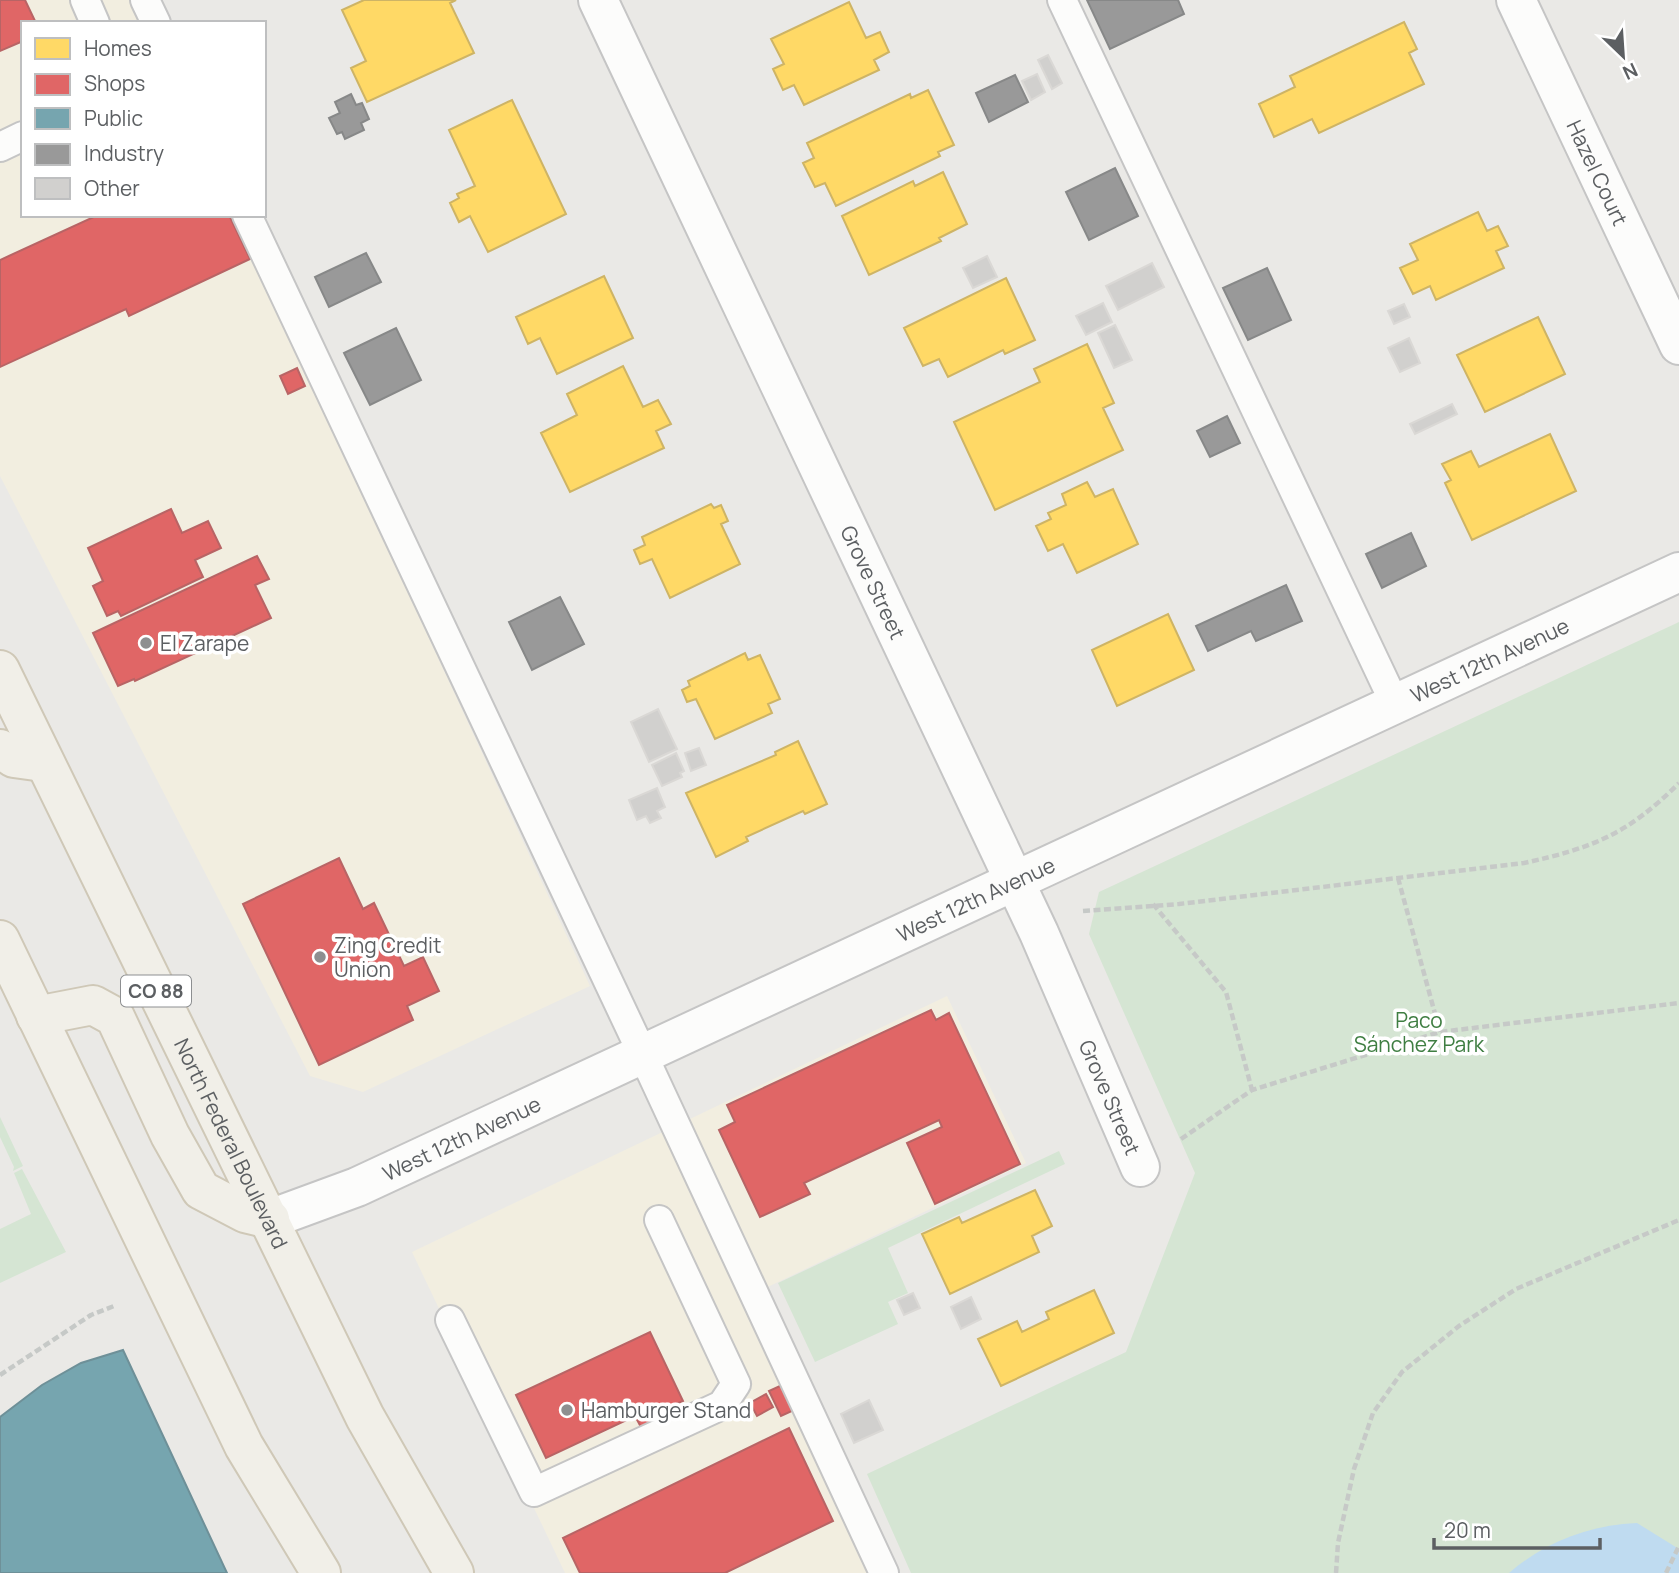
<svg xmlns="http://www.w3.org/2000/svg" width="1679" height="1573" font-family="Manrope,sans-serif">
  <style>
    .commercial { fill: #f2eee0 }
    .green { fill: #d5e5d3 }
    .water { fill: #bfdbf0 }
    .homes { fill: #ffd966; stroke: #ceb465; stroke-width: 2 }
    .shops { fill: #e06666; stroke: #b86465; stroke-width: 2 }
    .public { fill: #76a5af; stroke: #6e9098; stroke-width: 2 }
    .industry { fill: #999; stroke: #878888; stroke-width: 2 }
    .building { fill: #d1d0ce; stroke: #dad8d5; stroke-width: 2 }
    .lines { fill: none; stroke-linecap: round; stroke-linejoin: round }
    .service-casing { stroke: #c5c5c5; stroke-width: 32 }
    .minor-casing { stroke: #c5c5c5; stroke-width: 42 }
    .primary-casing { stroke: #cfc8b7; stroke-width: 42 }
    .path { stroke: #c6c9c7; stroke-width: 4.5; stroke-dasharray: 7 3.5; stroke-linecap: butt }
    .service { stroke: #fcfcfb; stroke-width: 28 }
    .minor { stroke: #fcfcfb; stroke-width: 38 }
    .primary { stroke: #f1efe8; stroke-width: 38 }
    .poi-dot { fill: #8e8f90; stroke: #fff; stroke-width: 2.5 }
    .labels { text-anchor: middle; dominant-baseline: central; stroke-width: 7; stroke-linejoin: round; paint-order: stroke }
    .shield { fill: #fff; stroke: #8d8f91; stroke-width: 2 }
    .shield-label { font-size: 19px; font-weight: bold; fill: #5c5f62 }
    .street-label { font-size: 21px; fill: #5c5f62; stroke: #fff }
    .poi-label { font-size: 21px; fill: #5c5f62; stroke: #fff; text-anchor: start }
    .park-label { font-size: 21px; fill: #3f7e42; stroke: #fff }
  </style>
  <rect width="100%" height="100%" fill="#eae9e6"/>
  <path class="commercial" d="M0 0H133L143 23H23V215H233L590 986 363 1092 310 1076 0 476Z
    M947 996 1026 1163 745 1298 876 1573H565L412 1252Z"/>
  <path class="green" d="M1679 622V1573H911L867 1474 1126 1352 1195 1173 1089 934 1099 892Z
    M0 1117 23 1166 13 1171 14 1167 0 1137Z
    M1059 1151 1065 1164 888 1248 908 1293 888 1302 898 1324 815 1362 778 1283Z
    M22 1169 66 1252 0 1283V1229L31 1214 14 1173Z"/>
  <path class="water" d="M1637 1523 1679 1549V1573H1509C1545 1542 1589 1525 1637 1523Z"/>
  <path class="homes" d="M364 0H456L450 3 474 53 367 102 351 68 366 61 342 10Z
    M849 2 866 38 880 32 889 52 874 60 879 70 804 105 794 85 783 90 773 69 784 64 771 39Z
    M1404 22 1417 49 1409 53 1424 84 1319 133 1312 119 1274 137 1259 104 1295 87 1290 76Z
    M928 90 954 145 938 152 940 156 836 206 825 183 815 187 803 163 814 158 807 143 910 94 911 98Z
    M512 100 566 214 488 252 470 216 459 222 450 203 459 198 457 194 475 186 449 130Z
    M943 172 967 224 939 238 941 241 869 275 842 216 913 181 915 186Z
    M1478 212 1487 231 1498 226 1508 246 1496 251 1504 268 1436 300 1430 286 1413 294 1400 268 1418 260 1410 244Z
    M604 276 633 338 557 374 540 338 528 344 516 317Z
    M1006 278 1035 340 1005 354 1003 350 948 377 939 359 923 366 904 328Z
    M1538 317 1565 374 1485 412 1457 355Z
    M1087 344 1114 403 1103 408 1123 450 995 510 954 422 1040 382 1034 369Z
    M623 366 643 407 658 400 671 424 656 431 664 448 570 492 541 433 577 415 567 394Z
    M1550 434 1576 491 1472 540 1445 483 1451 480 1442 464 1471 451 1479 467Z
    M1087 482 1095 497 1113 489 1138 544 1077 573 1063 544 1048 551 1036 526 1051 519 1048 513 1066 505 1062 494Z
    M711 504 714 508 721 505 728 521 721 524 740 564 670 598 652 559 640 564 634 550 645 545 642 537Z
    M1168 614 1194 670 1117 706 1092 650Z
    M745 653 748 660 760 655 780 699 768 704 772 713 715 739 696 699 687 702 682 690 690 686 688 681Z
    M798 741 827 804 805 814 803 811 746 837 748 841 716 857 686 793 776 755 775 752Z
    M1035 1190 1052 1226 1032 1236 1039 1252 950 1294 922 1234 959 1217 962 1223Z
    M1094 1290 1114 1333 1001 1386 978 1339 1017 1321 1022 1332 1049 1319 1046 1312Z"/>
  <path class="shops" d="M0 0H25L36 23H23V41L0 51Z
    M98 215H229L250 259 129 316 126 309 0 367V260Z
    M297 368 305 386 288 394 280 376Z
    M171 509 182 533 208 521 221 548 195 560 203 577 121 616 118 611 107 616 93 586 103 581 88 548Z
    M257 556 269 579 255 585 271 618 135 681 134 679 118 686 93 633Z
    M339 858 363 909 374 903 404 966 423 957 439 991 407 1006 413 1020 319 1065 243 904Z
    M931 1010 936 1020 949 1013 1020 1164 935 1204 907 1143 942 1127 939 1120 804 1183 810 1194 760 1217 719 1130 735 1122 727 1105Z
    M650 1332 683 1401 676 1404 680 1411 642 1429 635 1416 546 1458 516 1395Z
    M782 1385 794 1410 781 1416 769 1391Z
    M766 1394 773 1407 757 1416 750 1403Z
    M789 1428 833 1521 725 1573H580L563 1538Z"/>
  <path class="public" d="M123 1350 227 1573H0V1417L42 1385 81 1363Z"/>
  <path class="industry" d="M1087 0H1178L1184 14 1110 49Z
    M1015 75 1028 102 989 122 976 93Z
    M351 94 356 105 362 103 369 119 361 123 364 130 345 139 342 132 337 134 329 118 340 113 335 102Z
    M1115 168 1138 216 1089 240 1066 192Z
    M366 253 381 282 329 307 315 277Z
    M1267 268 1291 320 1248 340 1223 288Z
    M396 328 421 380 370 405 344 353Z
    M1227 416 1240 443 1210 457 1197 431Z
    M1411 533 1426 566 1382 588 1366 554Z
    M1286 585 1302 621 1256 641 1251 631 1208 651 1196 626Z
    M560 597 584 644 532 670 509 622Z"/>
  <path class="building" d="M1048 55 1062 83 1052 89 1038 60Z
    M1037 74 1045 92 1031 100 1022 81Z
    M987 256 997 277 973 288 963 268Z
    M1152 263 1164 287 1118 310 1106 286Z
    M1103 303 1112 322 1086 335 1076 316Z
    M1404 304 1410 317 1394 324 1388 311Z
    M1115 325 1132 360 1114 368 1098 333Z
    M1409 338 1420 363 1400 372 1388 348Z
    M1452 404 1457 414 1415 434 1410 424Z
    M658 709 677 749 649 762 631 722Z
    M699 748 706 765 691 771 685 753Z
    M676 753 684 771 680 773 682 777 662 786 652 765Z
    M657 788 665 807 657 811 661 818 650 823 646 816 637 820 629 800Z
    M913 1293 920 1308 904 1315 897 1300Z
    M971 1297 981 1319 961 1329 951 1307Z
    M869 1400 883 1430 854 1443 841 1414Z"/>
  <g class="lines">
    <defs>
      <path id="service" d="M85 0 95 23
        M145 0 156 23
        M1062 0 1396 706
        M0 147 23 136
        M247 215 643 1055 884 1573
        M450 1320 534 1492 722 1405 736 1384 659 1220"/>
      <g id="minor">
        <path id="s1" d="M598 0 1039 933 1140 1167"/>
        <path id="s2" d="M1516 0 1679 345"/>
        <path id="s3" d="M270 1219 357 1187 1679 572"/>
      </g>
      <g id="primary">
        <path id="s4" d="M0 670 365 1417 454 1573"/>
        <path d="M0 749 14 758 43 762"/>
        <path d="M0 940 244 1446 321 1573"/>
        <path d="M36 1016 93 1005 115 1017 170 1135 201 1190 245 1213 270 1219"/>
      </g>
    </defs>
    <use href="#service" class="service-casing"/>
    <use href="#minor" class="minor-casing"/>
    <use href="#primary" class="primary-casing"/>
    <path class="path" d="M1398 878 1440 1032
      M1153 904 1226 992 1252 1090
      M1083 911 1179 904 1524 863C1593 848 1628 834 1679 783
      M1181 1139 1252 1090 1440 1032 1679 1003
      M0 1375 91 1315 114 1306
      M1336 1573 1338 1543 1354 1469 1373 1413 1402 1372 1459 1326 1516 1289 1679 1220
      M1666 1573 1679 1546"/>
    <use href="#service" class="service"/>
    <use href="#minor" class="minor"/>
    <use href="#primary" class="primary"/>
  </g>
  <g class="poi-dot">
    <circle cx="146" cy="643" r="7"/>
    <circle cx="320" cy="957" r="7"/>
    <circle cx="567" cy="1410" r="7"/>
  </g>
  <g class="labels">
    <rect class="shield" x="121" y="975.5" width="70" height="31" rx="5"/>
    <g class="shield-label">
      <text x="156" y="991">CO 88</text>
    </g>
    <g class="street-label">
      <text stroke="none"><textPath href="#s2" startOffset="191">Hazel Court</textPath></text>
      <text stroke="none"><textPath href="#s1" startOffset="644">Grove Street</textPath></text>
      <text stroke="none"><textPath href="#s3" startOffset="1342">West 12th Avenue</textPath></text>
      <text stroke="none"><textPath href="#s3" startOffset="775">West 12th Avenue</textPath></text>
      <text stroke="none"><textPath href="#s1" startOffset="1211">Grove Street</textPath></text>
      <text stroke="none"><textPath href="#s3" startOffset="208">West 12th Avenue</textPath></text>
      <text stroke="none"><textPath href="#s4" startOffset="527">North Federal Boulevard</textPath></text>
    </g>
    <g class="poi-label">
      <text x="160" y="643">El Zarape</text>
      <text x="334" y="945">Zing Credit<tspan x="334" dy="24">Union</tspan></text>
      <text x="581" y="1410">Hamburger Stand</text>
    </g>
    <g class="park-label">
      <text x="1419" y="1020">Paco<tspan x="1419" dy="24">Sánchez Park</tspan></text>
    </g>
  </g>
  <rect x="21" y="21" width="245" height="196" fill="#ffffff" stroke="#bebfc0" stroke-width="2"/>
  <rect x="35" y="38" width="35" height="21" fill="#ffd966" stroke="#bebfc0" stroke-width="2"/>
  <text x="84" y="56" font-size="21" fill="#5c5f62">Homes</text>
  <rect x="35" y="74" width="35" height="21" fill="#e06666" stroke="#bebfc0" stroke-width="2"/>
  <text x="84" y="91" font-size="21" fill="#5c5f62">Shops</text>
  <rect x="35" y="108" width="35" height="21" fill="#76a5af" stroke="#bebfc0" stroke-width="2"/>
  <text x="84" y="126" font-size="21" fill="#5c5f62">Public</text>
  <rect x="35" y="144" width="35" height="21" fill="#999999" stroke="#bebfc0" stroke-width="2"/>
  <text x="84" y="161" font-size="21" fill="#5c5f62">Industry</text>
  <rect x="35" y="178" width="35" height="21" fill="#d1d0ce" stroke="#bebfc0" stroke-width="2"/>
  <text x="84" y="196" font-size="21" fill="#5c5f62">Other</text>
  <g transform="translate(1623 56) rotate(155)" stroke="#ffffff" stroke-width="5" paint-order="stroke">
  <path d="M0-5L12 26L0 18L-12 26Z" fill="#5c5f62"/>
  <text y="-10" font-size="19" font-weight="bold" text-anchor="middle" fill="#5c5f62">N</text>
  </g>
  <path d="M1434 1538v10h166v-10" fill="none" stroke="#5c5f62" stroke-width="3.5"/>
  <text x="1444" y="1538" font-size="21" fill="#5c5f62" stroke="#ffffff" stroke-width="5" paint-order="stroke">20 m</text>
</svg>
